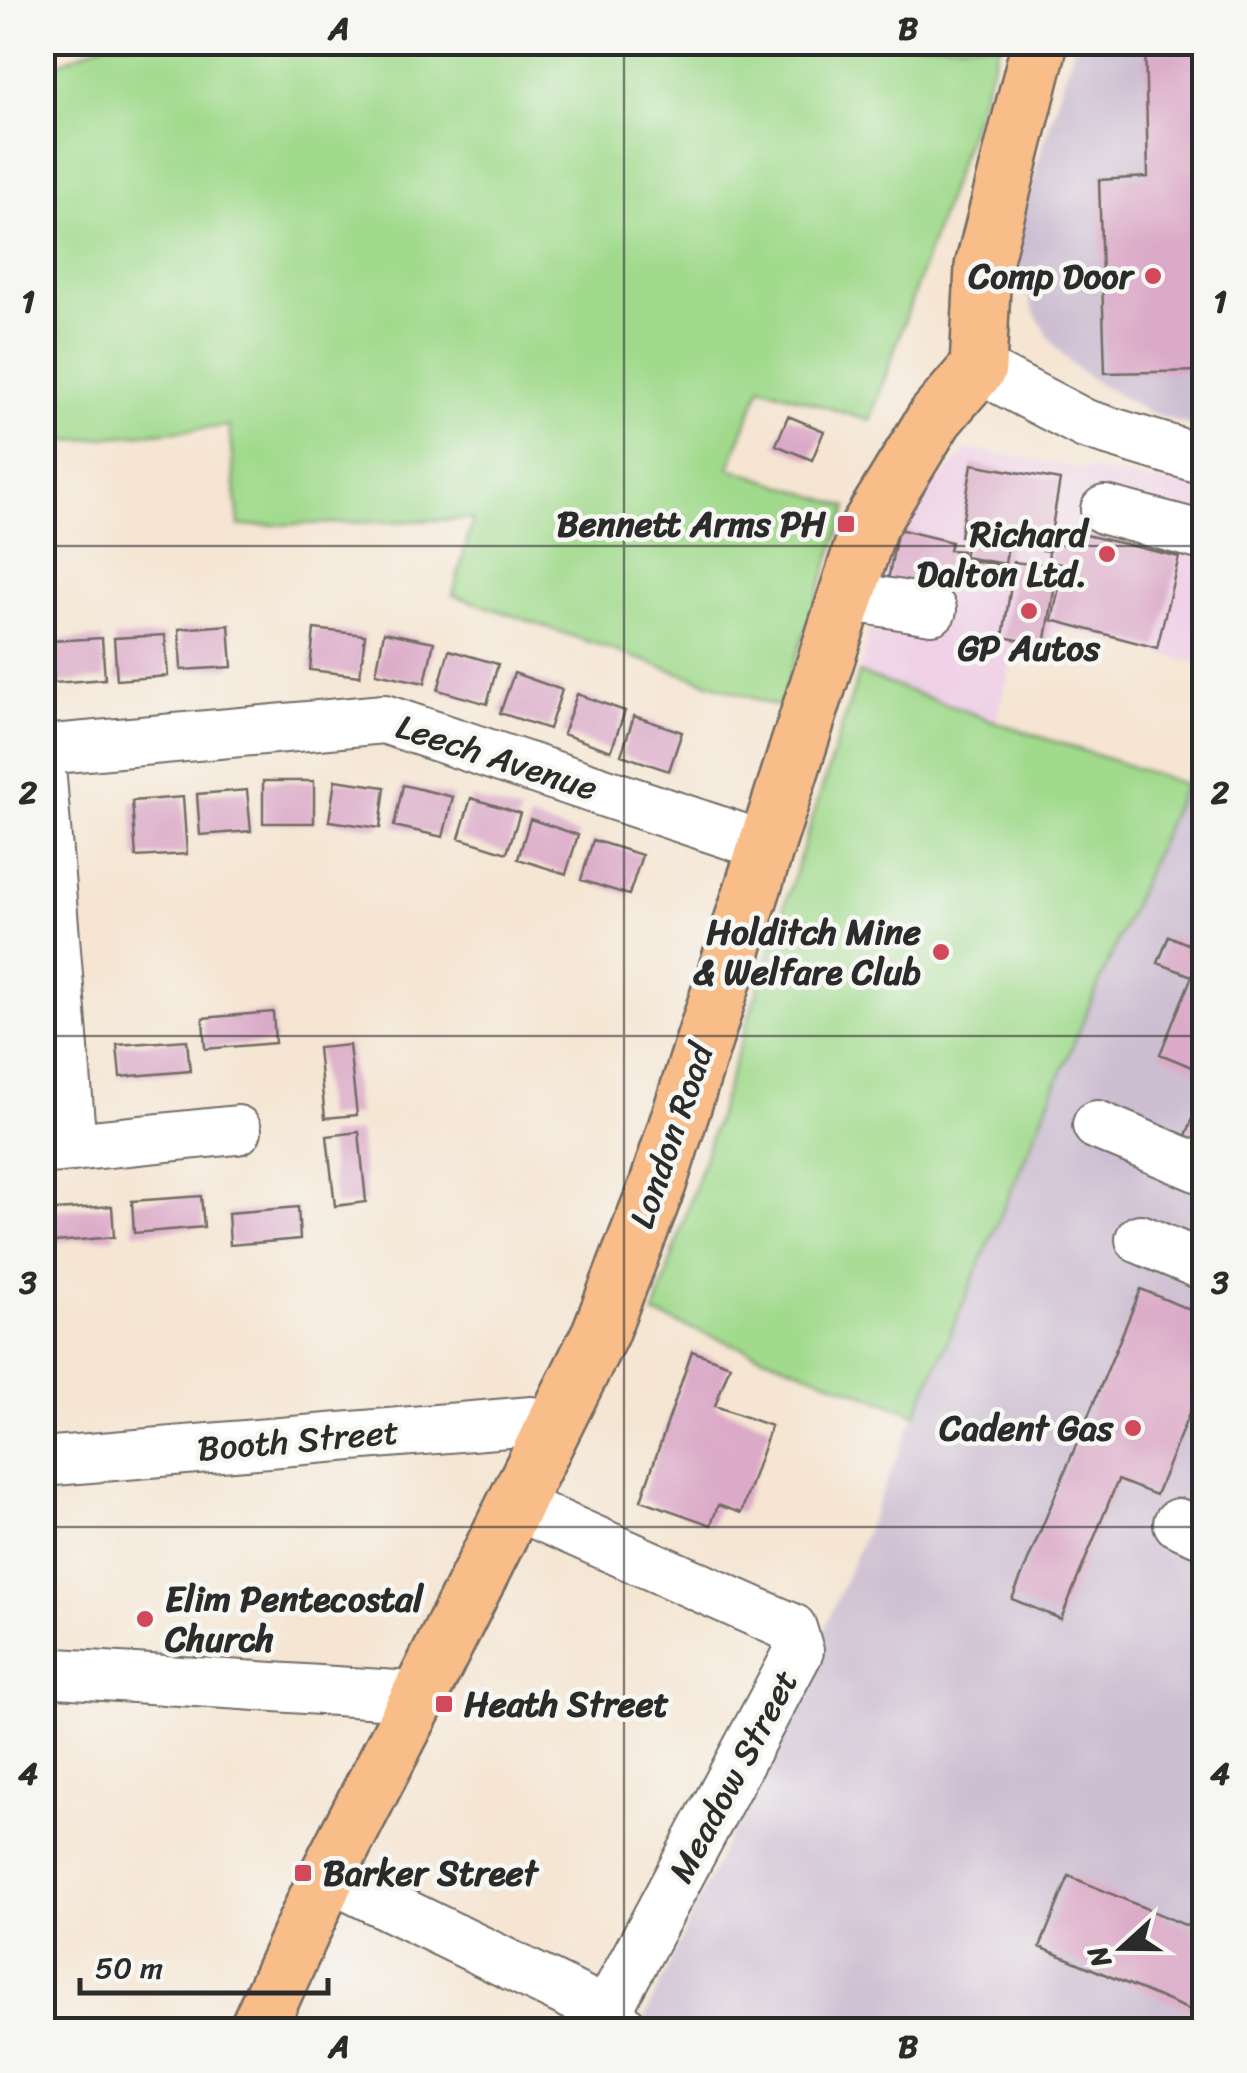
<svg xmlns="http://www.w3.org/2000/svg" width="1247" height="2073" font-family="Sriracha,sans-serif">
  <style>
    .built { fill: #efd0e6 }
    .industrial { fill: #cdbed2 }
    .green { fill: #a1da8d; stroke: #66825c; stroke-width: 2.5 }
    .building { fill: #dbaac8 }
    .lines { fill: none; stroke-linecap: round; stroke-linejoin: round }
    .minor-casing { stroke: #726c65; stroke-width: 52 }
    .major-casing { stroke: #726c65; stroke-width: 60 }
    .minor { stroke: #fff; stroke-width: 48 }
    .major { stroke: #f8bd89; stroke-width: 55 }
    .grid { fill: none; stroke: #2b2b2b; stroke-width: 2.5; stroke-opacity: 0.55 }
    .poi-dot { fill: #d1495b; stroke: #f6f6f2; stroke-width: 4 }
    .labels { text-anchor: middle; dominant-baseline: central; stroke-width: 9; stroke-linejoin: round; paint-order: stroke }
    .poi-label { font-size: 35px; font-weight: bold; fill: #2b2b2b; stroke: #f6f6f2; text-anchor: end }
    .street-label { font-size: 35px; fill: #2b2b2b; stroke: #f6f6f2 }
    .neatline { fill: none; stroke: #2b2b2b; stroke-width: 4 }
    .grid-label { font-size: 32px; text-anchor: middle; font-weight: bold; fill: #2b2b2b }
  </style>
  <rect width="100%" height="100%" fill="#f6f6f2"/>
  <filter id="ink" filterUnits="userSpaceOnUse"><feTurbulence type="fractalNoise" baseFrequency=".01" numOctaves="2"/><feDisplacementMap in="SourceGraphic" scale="20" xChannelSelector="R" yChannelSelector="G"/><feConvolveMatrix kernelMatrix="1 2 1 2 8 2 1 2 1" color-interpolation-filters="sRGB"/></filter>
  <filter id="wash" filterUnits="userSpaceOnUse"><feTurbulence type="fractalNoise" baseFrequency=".0048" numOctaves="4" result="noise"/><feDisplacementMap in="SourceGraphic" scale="40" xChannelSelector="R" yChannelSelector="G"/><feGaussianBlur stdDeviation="2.25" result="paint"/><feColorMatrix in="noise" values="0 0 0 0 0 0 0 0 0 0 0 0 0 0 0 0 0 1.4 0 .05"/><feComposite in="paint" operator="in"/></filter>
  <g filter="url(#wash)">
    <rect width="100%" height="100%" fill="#f5e5d2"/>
    <path class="built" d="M968 449 1204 490V665L1063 628 1059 630 1058 651 1016 644 996 722 859 673 894 528Z"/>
    <path class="industrial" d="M1075 43H1204V430L1151 413 1095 382 1073 365 1054 345 1036 316 1023 285 1017 255 1021 217Z
      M1204 734V2030H639L825 1627Z"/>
    <path class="green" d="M106 42 1000 43 870 421 761 386 729 468 848 507 779 707 453 595 473 519 239 526 229 426 44 443 48 402 42 396V71Z
      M859 673 996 722 1184 784 916 1414 654 1314Z"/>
    <g id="blocks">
      <path class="building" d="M1145 42H1204V371L1105 373 1099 180 1148 177Z
        M788 416 824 431 812 460 776 445Z
        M972 464 1060 480 1052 527 1179 557 1157 648 1052 620 1064 565 1048 561 1049 551 1008 544 1005 564 964 557 968 537 960 536Z
        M898 529 951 542 949 550 962 551 960 559 1013 567 1014 562 1058 567 1045 645 1003 637 1011 585 955 579 923 572 920 586 888 580Z
        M229 625 232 667 181 670 179 629Z
        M314 629 365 635 360 676 310 670Z
        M384 632 434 642 425 683 376 673Z
        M165 635 168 676 117 680 114 638Z
        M102 638 105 679 54 683 51 641Z
        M449 650 498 664 487 704 438 690Z
        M514 673 562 690 549 729 500 713Z
        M577 694 625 711 611 751 563 734Z
        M634 716 682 732 669 771 621 755Z
        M335 780 385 787 380 828 329 821Z
        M263 781H314V823H263Z
        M403 785 453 797 443 837 394 826Z
        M247 790 251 831 200 835 197 794Z
        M183 797 187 854 136 857 132 801Z
        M471 798 520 813 507 853 459 838Z
        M530 819 578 835 566 874 518 859Z
        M593 840 642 855 629 895 581 880Z
        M1169 936 1204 951V1072L1160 1054 1192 976 1158 963Z
        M273 1012 275 1043 205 1049 203 1018Z
        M187 1040 190 1071 120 1077 117 1045Z
        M349 1045 357 1115 325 1118 318 1048Z
        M1204 1090V1147L1185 1138Z
        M359 1132 366 1202 335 1206 327 1136Z
        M201 1196 204 1227 134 1233 132 1201Z
        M112 1206 114 1237 44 1243 42 1211Z
        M298 1207 300 1239 230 1245 228 1213Z
        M1141 1289 1204 1316V1377L1156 1495 1118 1480 1061 1619 1012 1599Z
        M692 1351 730 1365 715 1406 771 1426 741 1513 718 1505 711 1525 641 1500Z
        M1069 1876 1204 1933V2016L1040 1947Z"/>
    </g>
  </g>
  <g filter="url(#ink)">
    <use href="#blocks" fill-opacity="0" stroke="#726c65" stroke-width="2.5"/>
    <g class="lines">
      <defs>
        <path id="minor" d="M978 368 1085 424 1204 460
          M1105 510 1204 536
          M846 596 932 610
          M42 750 384 719 765 846
          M42 778 72 1147
          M1097 1125 1204 1170
          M42 1150 237 1130
          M1140 1239 1204 1266
          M42 1462 532 1421 552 1432
          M515 1505 792 1628 799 1651 597 2030
          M1178 1523 1204 1534
          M42 1672 397 1695 416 1703
          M327 1876 607 2012 625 2030"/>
        <path id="major" d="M257 2030 327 1876 416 1703 600 1333 658 1184 869 526 935 418 978 368 983 267 1040 42"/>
      </defs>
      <use href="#minor" class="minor-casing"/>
      <use href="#major" class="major-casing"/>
      <use href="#minor" class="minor"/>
      <use href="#major" class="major"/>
    </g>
  </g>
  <path class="grid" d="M624 42V2030M42 546H1204M42 1036H1204M42 1527H1204"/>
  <g class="poi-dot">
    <circle cx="1153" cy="276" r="10"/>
    <rect x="836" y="514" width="20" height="20" rx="5"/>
    <circle cx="1107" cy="554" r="10"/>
    <circle cx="1029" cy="611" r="10"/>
    <circle cx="941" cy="952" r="10"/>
    <circle cx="1133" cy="1428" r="10"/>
    <circle cx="145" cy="1619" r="10"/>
    <rect x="434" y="1694" width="20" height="20" rx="5"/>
    <rect x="293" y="1863" width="20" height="20" rx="5"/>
  </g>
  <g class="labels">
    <g class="poi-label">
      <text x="1133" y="276">Comp Door</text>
      <text x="826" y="524">Bennett Arms PH</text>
      <text x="1087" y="534">Richard<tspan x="1087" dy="40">Dalton Ltd.</tspan></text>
      <text x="1029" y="648" text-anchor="middle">GP Autos</text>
      <text x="921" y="932">Holditch Mine<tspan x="921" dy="40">&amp; Welfare Club</tspan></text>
      <text x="1113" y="1428">Cadent Gas</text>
      <text x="165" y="1599" text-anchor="start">Elim Pentecostal<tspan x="165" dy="40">Church</tspan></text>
      <text x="464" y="1704" text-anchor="start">Heath Street</text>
      <text x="323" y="1873" text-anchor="start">Barker Street</text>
    </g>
    <g class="street-label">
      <text transform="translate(497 757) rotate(18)">Leech Avenue</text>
      <text transform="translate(671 1136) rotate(-71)">London Road</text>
      <text transform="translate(298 1440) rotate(-5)">Booth Street</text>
      <text transform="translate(733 1776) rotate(-62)">Meadow Street</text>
    </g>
  </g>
  <rect width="1247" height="2073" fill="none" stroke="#f6f6f2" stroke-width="110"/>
  <g transform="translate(1122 1948) rotate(249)" stroke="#f6f6f2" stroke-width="8" paint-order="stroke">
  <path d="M0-8L18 38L0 25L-18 38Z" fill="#2b2b2b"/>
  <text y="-15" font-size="28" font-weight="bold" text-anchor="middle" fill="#2b2b2b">N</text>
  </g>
  <path d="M80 1978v15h248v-15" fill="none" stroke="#2b2b2b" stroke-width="5"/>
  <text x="95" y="1978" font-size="30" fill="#2b2b2b" stroke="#f6f6f2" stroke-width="8" paint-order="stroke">50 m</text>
  <rect x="55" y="55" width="1137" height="1963" class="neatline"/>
  <g class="grid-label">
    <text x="339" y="39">A</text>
    <text x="908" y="39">B</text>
    <text x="28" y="312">1</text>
    <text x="1220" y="312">1</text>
    <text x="28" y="803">2</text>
    <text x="1220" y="803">2</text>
    <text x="28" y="1293">3</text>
    <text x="1220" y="1293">3</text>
    <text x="28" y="1784">4</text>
    <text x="1220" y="1784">4</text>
    <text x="339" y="2057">A</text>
    <text x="908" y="2057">B</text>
  </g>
</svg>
